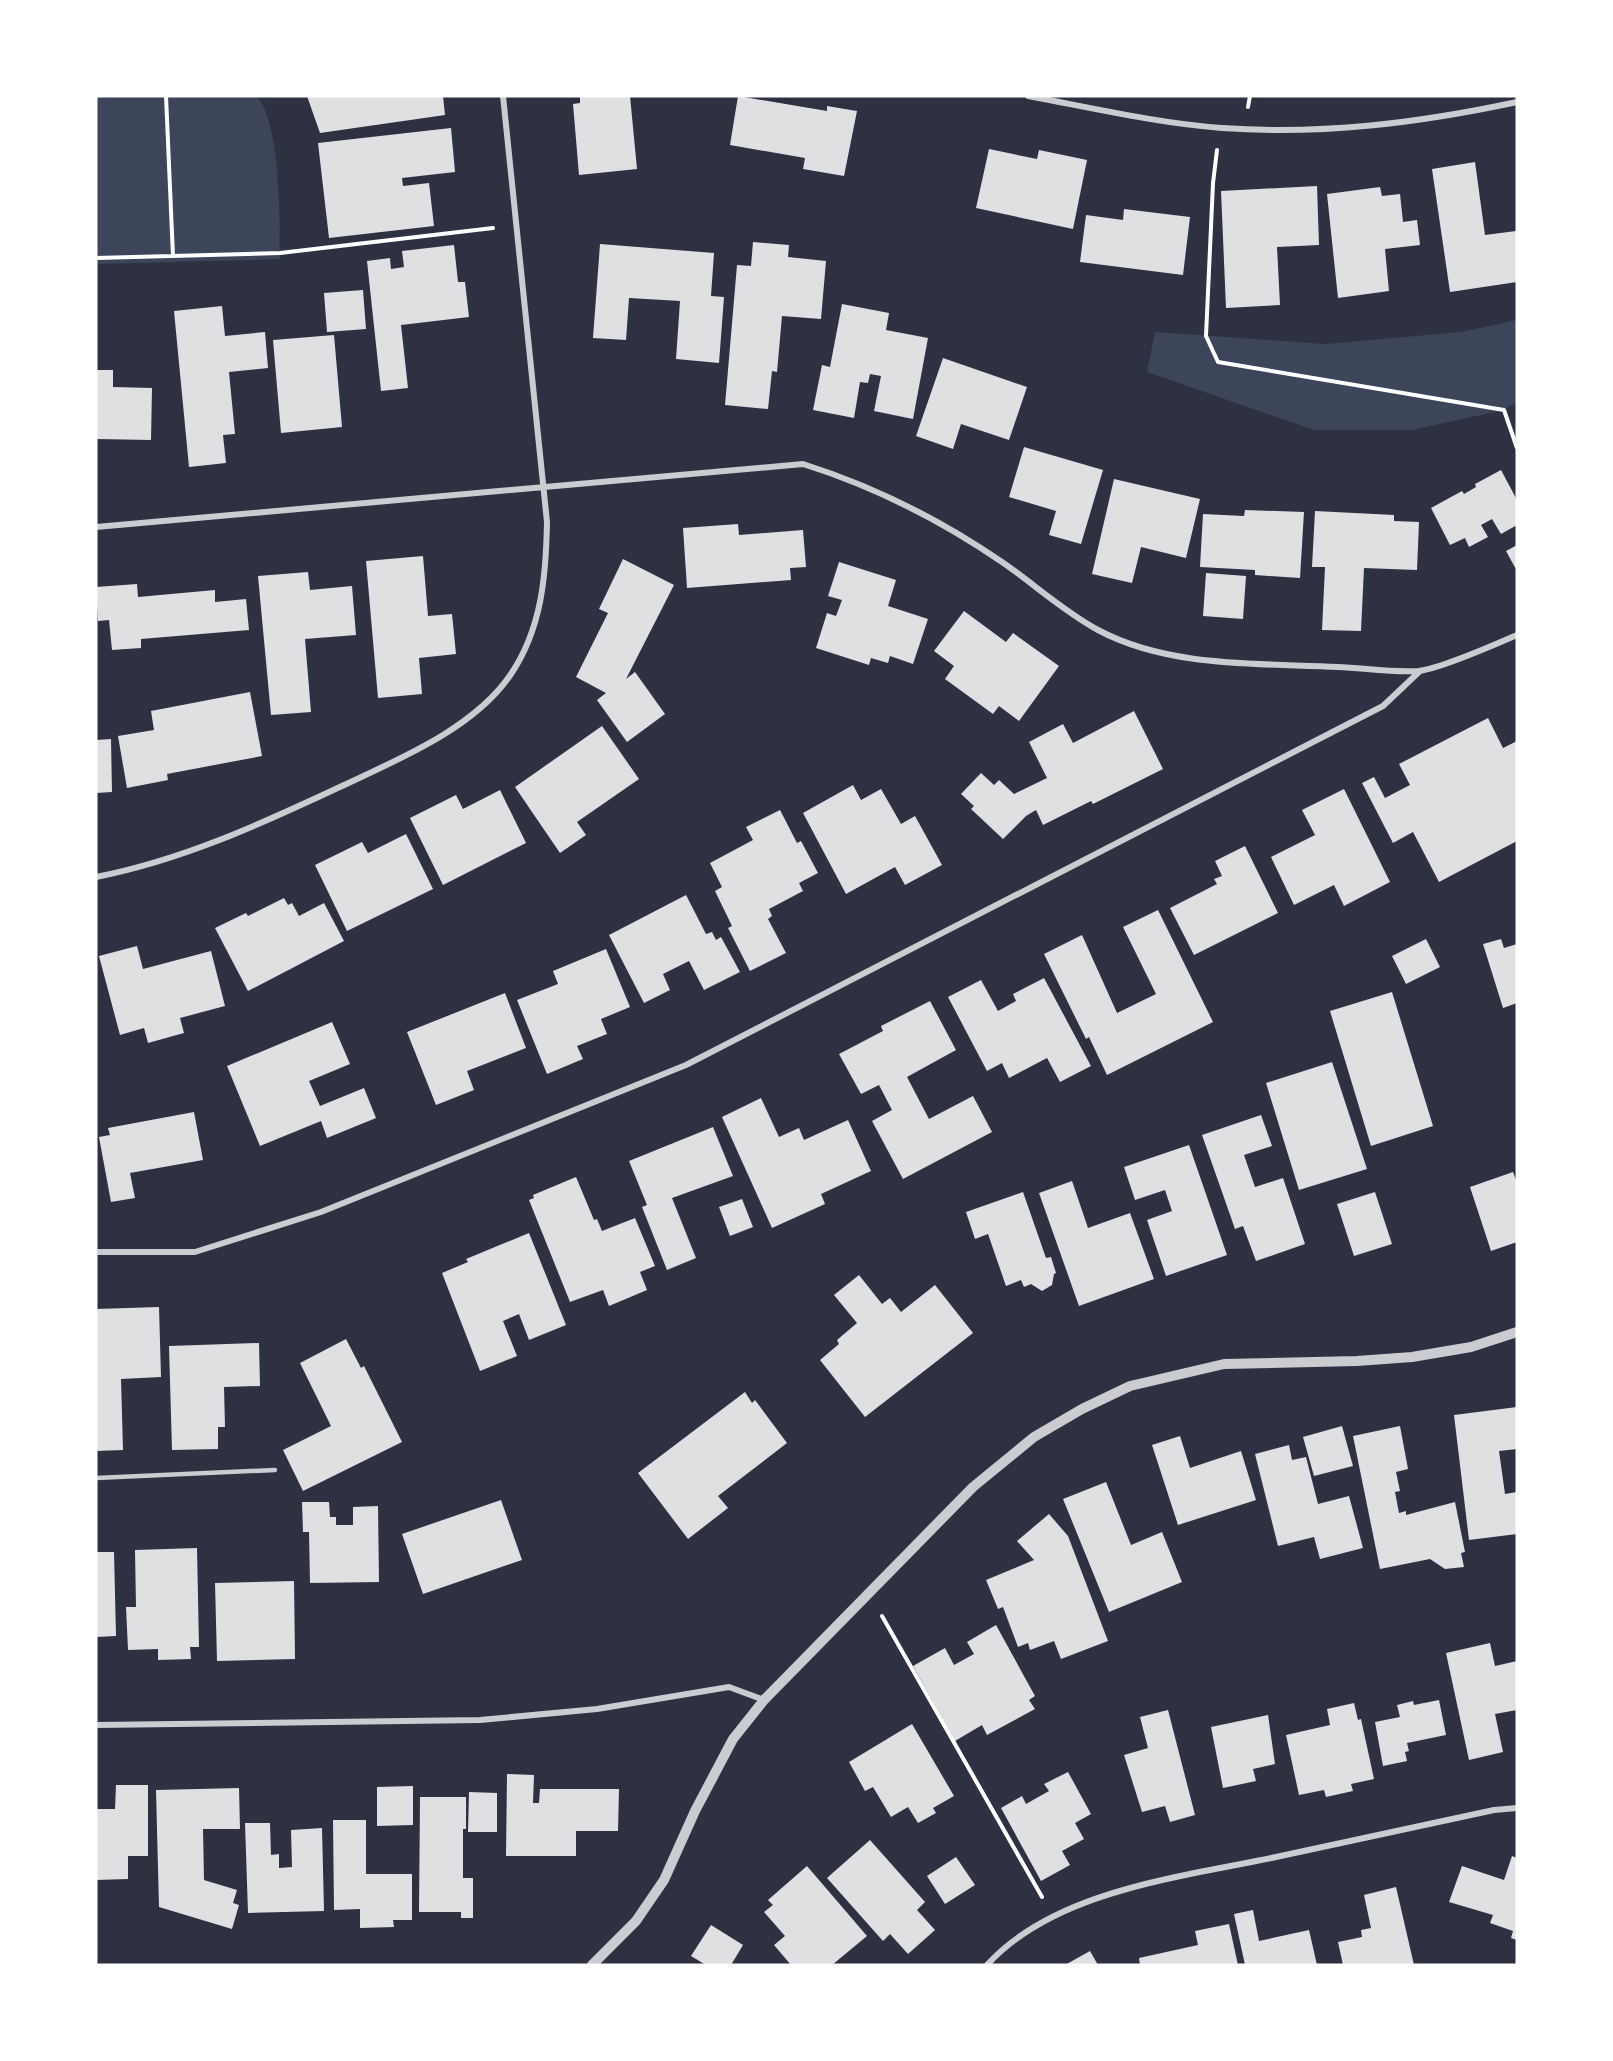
<svg xmlns="http://www.w3.org/2000/svg" width="1613" height="2061" font-family="'Open Sans',sans-serif">
  <style>
    .green { fill: #3c4559 }
    .building { fill: #e0e0e3 }
    .lines { fill: none; stroke-linecap: round; stroke-linejoin: round }
    .path { stroke: #fff; stroke-width: 4 }
    .service { stroke: #caccd0; stroke-width: 4.5 }
    .minor { stroke: #caccd0; stroke-width: 6 }
    .tertiary { stroke: #caccd0; stroke-width: 10 }
  </style>
  <rect width="100%" height="100%" fill="#2d3142"/>
  <path class="green" d="M96 96H256C281 121 280 222 280 259L96 264Z
    M1517 320V402L1504 410 1412 430H1314L1147 372 1155 332 1325 344 1461 332Z"/>
  <path class="building" d="M307 96H443L445 115 320 133Z
    M580 96H630L637 169 579 175 573 104 580 103Z
    M738 96 827 111V106L857 111 844 176 803 169 805 158 730 145Z
    M451 128 455 172 402 178 403 186 429 183 434 226 329 238 318 143Z
    M989 149 1037 159 1039 150 1087 160 1073 229 976 208Z
    M1475 162 1485 235 1516 231 1517 282 1450 292 1432 169Z
    M1317 186 1319 245 1277 247 1280 305 1226 308 1221 191Z
    M1380 187 1382 196 1400 194 1403 222 1417 220 1420 245 1385 249 1389 291 1338 298 1327 194Z
    M1124 209 1190 217 1183 275 1080 262 1086 215 1123 220Z
    M753 242 789 245 788 257 826 261 821 319 782 316 777 372 772 371 768 409 725 405 737 265 751 266Z
    M600 244 714 253 711 296 724 297 719 363 676 359 680 301 629 298 626 340 593 338Z
    M454 245 458 282H465L469 317 401 325 408 388 381 391 367 261 390 258 391 269 404 267 402 251Z
    M363 290 366 329 327 332 324 293Z
    M842 304 889 313 886 330 928 338 913 419 874 411 881 376 870 374 868 383 860 382 854 418 813 410 822 365 830 367Z
    M222 306 225 336 265 332 268 368 229 372 235 434 223 435 226 463 189 467 174 311Z
    M334 335 342 427 281 433 273 340Z
    M943 358 1027 387 1009 440 961 424 953 449 916 436Z
    M96 370H113V387L152 388 151 440 96 439Z
    M1024 447 1103 470 1081 544 1049 535 1056 511 1009 497Z
    M1501 470 1517 500V525L1501 534 1492 519 1481 525 1488 537 1469 547 1465 538 1450 545 1431 508 1462 491 1464 494 1476 487 1475 484Z
    M1114 479 1200 499 1186 558 1141 547 1132 583 1092 574Z
    M1245 510 1304 512 1300 578 1255 575V570L1200 567 1203 514 1244 516Z
    M1315 511 1394 515V521L1419 522 1417 570 1364 568 1361 631 1322 630 1325 567H1312Z
    M738 524 739 535 803 530 806 567 790 568 791 580 687 588 683 528Z
    M1517 545V571L1506 551Z
    M423 556 428 616 452 614 456 654 419 658 422 694 378 698 366 561Z
    M623 559 674 585 626 679 635 672 665 714 627 742 597 700 606 693 576 677 608 613 599 609Z
    M839 562 896 580 888 606 928 619 913 664 890 656 888 663 871 658 869 665 816 648 827 613 836 616 842 600 828 596Z
    M308 572 310 590 352 586 356 635 305 639 311 712 271 715 258 576Z
    M1206 573 1246 576 1243 619 1203 616Z
    M137 584 138 597 215 590V602L246 599 249 630 141 639V648L112 650 109 620 98 621 96 587Z
    M964 611 1006 642 1013 633 1059 666 1019 721 999 706 993 714 945 679 954 666 934 651Z
    M250 692 262 756 167 774 168 780 127 788 118 736 154 730 151 711Z
    M1134 711 1163 769 1093 804 1091 801 1043 825 1036 810 1026 816 1003 839 971 809 974 806 961 794 981 773 994 785 999 780 1014 794 1047 778 1029 742 1063 724 1073 743Z
    M1488 718 1503 748 1517 741V841L1439 882 1413 832 1393 843 1362 783 1374 777 1385 798 1410 785 1399 764Z
    M602 726 639 779 577 822 586 835 560 853 515 787Z
    M111 739 112 792 96 793V740Z
    M853 785 861 800 881 789 901 824 915 816 942 865 905 885 895 867 846 894 803 813Z
    M1344 789 1390 882 1344 906 1334 885 1294 905 1271 857 1315 835 1302 810Z
    M500 790 526 843 443 885 410 818 456 795 463 809Z
    M780 810 797 843 801 841 818 873 799 883 803 891 769 909 772 916 768 919 786 953 750 971 728 928 732 926 715 891 722 887 710 863 753 840 746 827Z
    M406 834 433 889 347 931 315 865 362 842 368 853Z
    M1245 846 1278 913 1194 955 1170 908 1217 884 1214 879 1222 876 1215 861Z
    M686 895 706 934 712 932 716 940 721 937 740 972 704 990 689 961 663 974 670 990 644 1003 609 935Z
    M284 898 288 905 292 903 299 916 324 903 344 941 248 991 215 928 246 913 248 916Z
    M1158 910 1213 1022 1107 1075 1089 1037 1086 1039 1044 954 1082 935 1117 1013 1156 994 1123 927Z
    M1426 939 1440 967 1406 984 1392 956Z
    M1501 939 1504 948 1517 944V1003L1503 1008 1483 944Z
    M137 946 143 969 211 951 225 1006 180 1018 184 1033 148 1043 144 1028 120 1035 99 956Z
    M606 949 630 1007 601 1019 607 1034 577 1046 583 1059 547 1074 517 1000 558 984 553 971Z
    M1044 978 1091 1066 1060 1082 1047 1058 1009 1078 1002 1063 987 1071 948 997 981 980 998 1011 1016 1001 1013 994Z
    M1392 992 1433 1126 1371 1146 1330 1011Z
    M505 993 526 1048 467 1071 474 1090 436 1105 407 1032Z
    M930 1001 956 1050 907 1077 929 1119 973 1096 992 1132 903 1179 872 1121 892 1110 879 1085 861 1094 839 1054 883 1031 881 1026Z
    M332 1022 350 1064 309 1081 320 1106 364 1088 376 1118 327 1138 321 1121 260 1146 227 1066Z
    M1332 1062 1367 1169 1299 1190 1266 1083Z
    M761 1098 779 1137 799 1128 804 1140 848 1120 871 1171 821 1194 825 1204 772 1228 722 1117Z
    M194 1112 203 1160 130 1173 135 1198 111 1202 99 1137 110 1135 108 1128Z
    M1261 1115 1272 1146 1244 1155 1255 1187 1283 1178 1305 1244 1256 1261 1243 1226 1235 1229 1202 1135Z
    M713 1127 733 1176 672 1198 696 1258 667 1270 642 1207 647 1205 629 1161Z
    M1189 1145 1227 1255 1166 1276 1147 1220 1172 1211 1165 1190 1135 1200 1124 1167Z
    M1513 1172 1517 1183V1242L1491 1251 1470 1187Z
    M576 1177 594 1220 597 1219 602 1231 635 1218 655 1266 640 1272 647 1290 609 1306 603 1290 570 1302 529 1200 534 1198 533 1195Z
    M1072 1181 1088 1228 1130 1213 1154 1279 1079 1306 1039 1193Z
    M1023 1192 1046 1258 1051 1257 1056 1273 1054 1274 1052 1285 1042 1291 1031 1284 1024 1287 1021 1280 1006 1286 988 1234 975 1239 966 1212Z
    M1375 1192 1392 1244 1354 1256 1337 1204Z
    M742 1199 753 1227 730 1236 719 1207Z
    M529 1233 566 1325 529 1340 519 1314 503 1321 517 1356 480 1371 442 1273 468 1262 466 1259Z
    M859 1275 882 1304 890 1298 901 1312 935 1285 973 1333 865 1417 820 1360 839 1344 837 1340 857 1323 834 1295Z
    M159 1307 161 1377 121 1379 123 1450 96 1451V1309Z
    M346 1339 361 1368 364 1366 402 1442 303 1491 283 1450 331 1426 300 1363Z
    M259 1343 260 1386 224 1387 225 1427H218V1449L172 1450 169 1346Z
    M745 1392 752 1403 755 1400 787 1443 718 1496 728 1508 688 1539 638 1473Z
    M1517 1407V1449L1499 1451 1505 1494 1517 1492V1534L1469 1540 1454 1415Z
    M1342 1426 1353 1466 1314 1476 1303 1437Z
    M1400 1426 1408 1469 1396 1472 1400 1491 1395 1492 1399 1513 1406 1511V1515L1455 1502 1465 1552 1461 1553 1464 1567 1445 1569 1430 1559 1380 1569 1353 1436Z
    M1180 1436 1190 1468 1241 1451 1256 1500 1178 1525 1152 1445Z
    M1289 1445 1292 1460 1306 1457 1318 1504 1349 1496 1363 1548 1320 1559 1314 1537 1278 1546 1255 1454Z
    M1106 1482 1131 1545 1162 1532 1182 1582 1109 1612 1063 1499Z
    M501 1500 522 1560 423 1594 402 1534Z
    M302 1502H329L330 1517H336V1525H353V1507L378 1506 379 1582 310 1583 309 1532H303Z
    M1049 1514 1068 1536 1108 1641 1061 1659 1054 1641 1030 1650 1028 1643 1018 1647 1003 1607 998 1609 986 1580 1034 1560 1017 1541Z
    M197 1548 199 1647H190L191 1659 158 1660V1649L128 1650 126 1607H136L135 1550Z
    M96 1552H114L116 1636 96 1637Z
    M294 1581 295 1659 217 1661 215 1583Z
    M996 1625 1035 1696 1029 1700 1035 1709 987 1735 982 1725 955 1741 913 1666 945 1648 954 1665 974 1654 967 1642Z
    M1490 1643 1495 1666 1517 1661V1710L1495 1714 1503 1752 1469 1760 1446 1653Z
    M1439 1700 1446 1735 1407 1743 1409 1751 1405 1752 1407 1761 1383 1766 1375 1722 1400 1717 1397 1705 1413 1701 1414 1705Z
    M1354 1703 1358 1720 1361 1719 1374 1779 1351 1784 1353 1791 1326 1797 1324 1790 1299 1795 1286 1735 1330 1725 1327 1709Z
    M1168 1710 1195 1815 1170 1822 1165 1806 1142 1812 1124 1755 1148 1748 1140 1717Z
    M1268 1715 1275 1764 1253 1769 1256 1781 1223 1788 1211 1727Z
    M912 1724 954 1796 933 1808 936 1813 918 1823 908 1807 891 1817 873 1787 865 1791 849 1762Z
    M1068 1772 1091 1814 1075 1823 1084 1839 1062 1851 1070 1865 1041 1881 1001 1808 1022 1796 1026 1804 1049 1791 1044 1784Z
    M507 1774 534 1775 533 1803H539L540 1789H619L618 1831H576V1856H506Z
    M116 1785H148V1856H128V1879L96 1880V1809H115Z
    M413 1786V1825L377 1826V1787Z
    M239 1788 240 1829H203L204 1880 237 1890 233 1903 239 1905 232 1929 159 1907 156 1790Z
    M469 1792 497 1793V1832H468Z
    M420 1797H466V1829H463V1878H473V1918H461V1912H419Z
    M333 1820H366V1874H412V1920H393L394 1927 360 1928V1909L334 1910Z
    M245 1823H270L271 1855 279 1854V1868L292 1867 291 1830 322 1828 324 1911 248 1913Z
    M870 1840 925 1902 917 1910 935 1930 908 1954 890 1934 883 1941 827 1878Z
    M1512 1856 1517 1858V1940L1511 1938 1513 1931 1490 1923 1493 1915 1449 1902 1462 1866 1504 1880Z
    M956 1857 975 1885 945 1904 927 1876Z
    M807 1866 867 1936 832 1965H791L774 1945 785 1936 764 1912 773 1905 768 1900Z
    M1396 1887 1414 1965H1343L1338 1942 1362 1937 1361 1930 1371 1928 1364 1895Z
    M1253 1910 1259 1941 1309 1930 1317 1965H1245L1234 1914Z
    M1229 1924 1238 1965H1140L1139 1958 1198 1945 1195 1931Z
    M711 1925 743 1945 731 1965H706L691 1956Z
    M1090 1951 1098 1965H1065Z"/>
  <g class="lines">
    <path class="path" d="M166 96 173 256
      M1248 107 1250 96
      M1217 150 1213 183 1206 336 1218 362 1504 410 1517 448
      M96 258 280 253 493 228
      M882 1616 1042 1897"/>
    <path class="service" d="M96 1478 275 1470"/>
    <path class="minor" d="M1028 96C1092 108 1157 123 1222 128 1322 135 1419 123 1517 102
      M96 527 803 464C873 486 942 521 1002 562 1034 584 1063 611 1098 630 1169 668 1259 663 1338 667 1364 668 1393 673 1419 671 1442 668 1494 645 1517 635
      M96 877C183 860 263 823 342 786 399 759 475 728 511 674 542 628 546 575 547 522L503 96
      M96 1252H195L321 1212 686 1065 1383 706 1420 671
      M96 1725 480 1720 597 1709 729 1687 764 1700
      M987 1965C1055 1890 1182 1877 1276 1857 1349 1841 1422 1826 1494 1810L1517 1808"/>
    <path class="tertiary" d="M592 1965 636 1921 664 1880 695 1811 733 1739 764 1700 973 1487 1034 1437 1082 1409 1130 1386 1224 1364 1357 1361 1412 1357 1471 1347 1517 1332"/>
  </g>
  <rect width="1613" height="2061" fill="none" stroke="#ffffff" stroke-width="195"/>
</svg>
